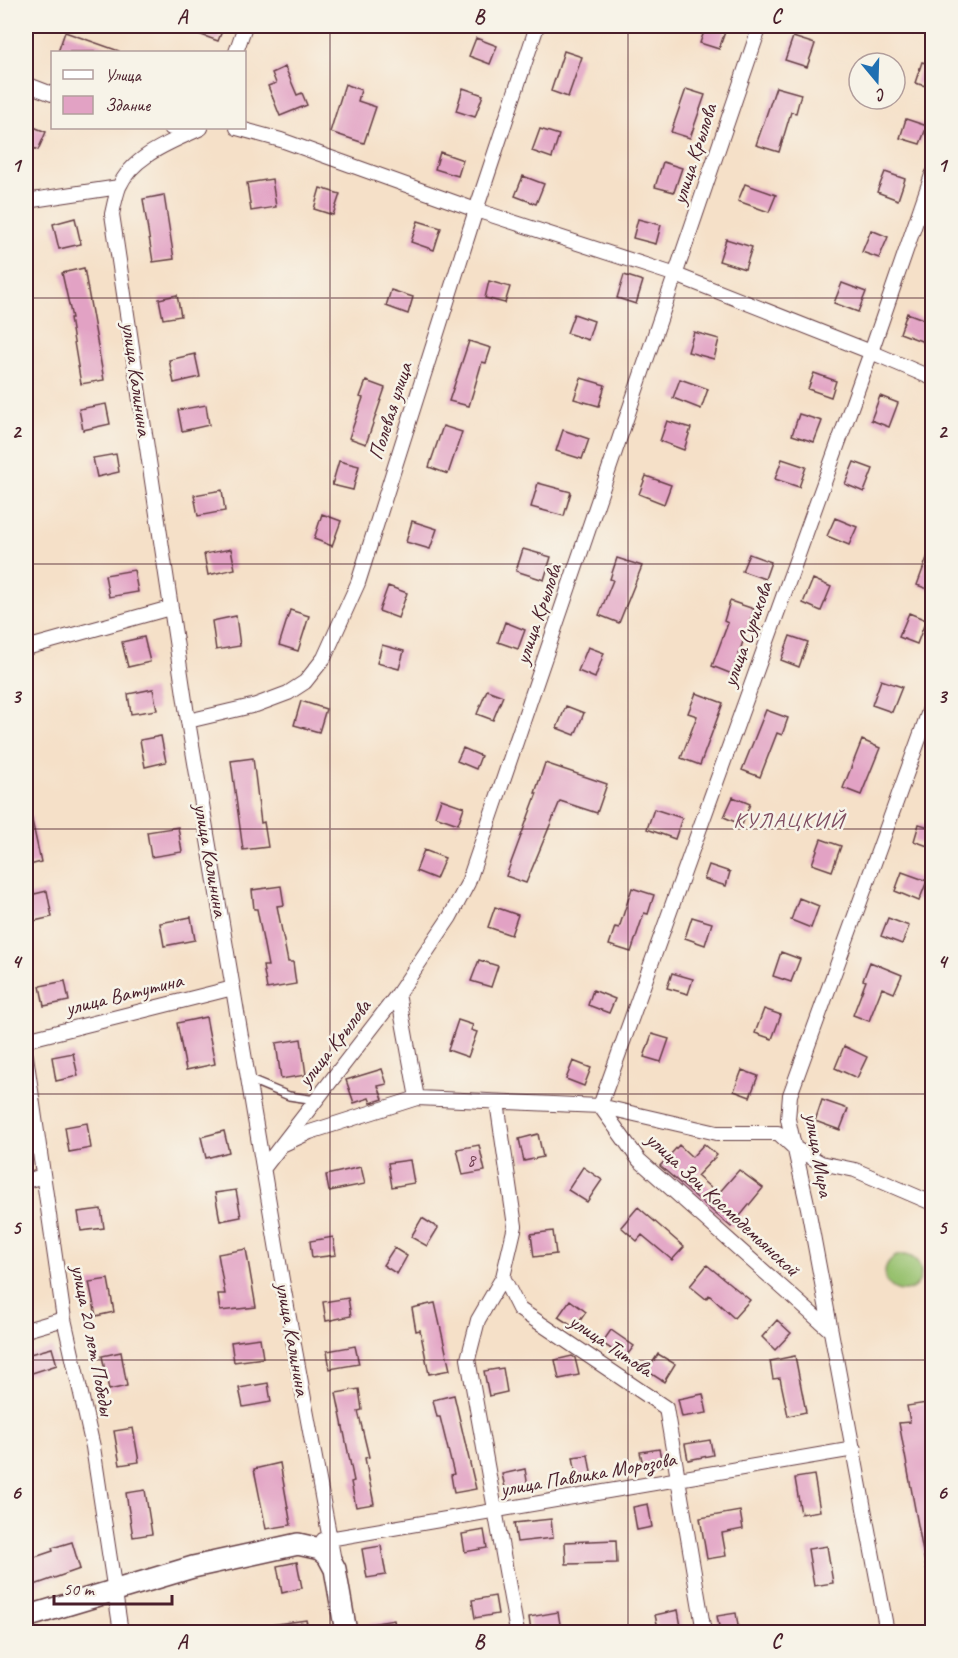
<svg xmlns="http://www.w3.org/2000/svg" width="958" height="1658" font-family="Caveat,sans-serif">
  <style>
    .green { fill: #97c16e; stroke: #70704c; stroke-width: 1.5 }
    .building { fill: #e2a2c4 }
    .lines { fill: none; stroke-linecap: round; stroke-linejoin: round }
    .service-casing { stroke: #643c43; stroke-width: 10 }
    .minor-casing { stroke: #643c43; stroke-width: 16 }
    .primary-casing { stroke: #643c43; stroke-width: 24 }
    .service { stroke: #fff; stroke-width: 7 }
    .minor { stroke: #fff; stroke-width: 14 }
    .primary { stroke: #fff; stroke-width: 21 }
    .grid { fill: none; stroke: #4a1f2b; stroke-width: 1.5; stroke-opacity: 0.55 }
    .labels { text-anchor: middle; dominant-baseline: central; stroke-width: 5; stroke-linejoin: round; paint-order: stroke }
    .number-label { font-size: 18px; fill: #704051 }
    .street-label { font-size: 21px; fill: #4a1f2b; stroke: #f7f3e8 }
    .neighbourhood-label { font-size: 22px; letter-spacing: 1.5px; fill: #7f4d61; stroke: #f7f3e8 }
    .neatline { fill: none; stroke: #4a1f2b; stroke-width: 2 }
    .grid-label { font-size: 20px; text-anchor: middle; font-weight: bold; fill: #4a1f2b }
  </style>
  <rect width="100%" height="100%" fill="#f7f3e8"/>
  <filter id="ink" filterUnits="userSpaceOnUse"><feTurbulence type="fractalNoise" baseFrequency=".0167" numOctaves="2"/><feDisplacementMap in="SourceGraphic" scale="12" xChannelSelector="R" yChannelSelector="G"/><feConvolveMatrix kernelMatrix="1 2 1 2 8 2 1 2 1" color-interpolation-filters="sRGB"/></filter>
  <filter id="wash" filterUnits="userSpaceOnUse"><feTurbulence type="fractalNoise" baseFrequency=".008" numOctaves="4" result="noise"/><feDisplacementMap in="SourceGraphic" scale="24" xChannelSelector="R" yChannelSelector="G"/><feGaussianBlur stdDeviation="1.35" result="paint"/><feColorMatrix in="noise" values="0 0 0 0 0 0 0 0 0 0 0 0 0 0 0 0 0 1.4 0 .05"/><feComposite in="paint" operator="in"/></filter>
  <g filter="url(#wash)">
    <rect width="100%" height="100%" fill="#f5e0c8"/>
    <path class="green" d="M885 1273a18 18 0 1 1 36 0a18 18 0 1 1-36 0Z"/>
    <g id="blocks">
      <path class="building" d="M179 26H224L218 41 179 27Z
        M706 26H727L719 49 700 43Z
        M65 32 119 51V52H58Z
        M793 37 815 44 807 67 785 60Z
        M476 38 497 46 490 64 469 56Z
        M564 51 582 57 568 97 551 91Z
        M922 62 933 65V88L915 83Z
        M285 67 297 95 302 93 307 105 280 116 268 86 276 83 272 73Z
        M345 84 361 90 358 101 376 107 364 143 330 132Z
        M776 87 801 94 796 113 791 112 779 152 756 145Z
        M463 88 483 95 475 117 456 111Z
        M686 89 705 95 690 138 671 132Z
        M906 119 927 126 920 144 900 138Z
        M26 124 46 132 38 150 26 145Z
        M540 129 559 135 552 158 532 151Z
        M440 152 463 160 458 176 435 169Z
        M663 162 682 168 674 192 655 187Z
        M885 172 905 179 898 200 877 192Z
        M523 176 544 184 536 204 515 196Z
        M272 179 276 207 251 211 247 183Z
        M745 184 776 195 769 212 738 201Z
        M320 188 340 194 333 215 314 209Z
        M164 195 174 259 153 262 143 199Z
        M75 218 81 244 59 249 53 224Z
        M638 219 661 225 656 244 633 238Z
        M418 221 441 228 434 250 411 242Z
        M871 230 888 237 879 258 862 252Z
        M726 239 752 247 745 269 719 261Z
        M84 268 104 380 81 384 70 318H72L62 273Z
        M624 275 643 281 636 304 617 298Z
        M489 281 510 287 505 303 485 298Z
        M842 283 866 292 858 312 834 303Z
        M391 290 413 297 408 314 386 306Z
        M177 295 181 316 163 319 159 299Z
        M907 313 931 322 924 342 900 333Z
        M574 314 594 321 588 340 567 333Z
        M694 332 719 339 714 359 688 352Z
        M469 341 491 348 486 363 482 362 469 406 449 401Z
        M195 354 200 377 174 383 169 360Z
        M814 373 836 381 831 397 808 389Z
        M581 378 605 385 599 406 574 399Z
        M680 379 708 389 701 409 673 398Z
        M366 381 385 388 366 444 349 438 363 398 360 397Z
        M880 396 898 403 889 427 871 420Z
        M106 404 110 424 83 430 79 409Z
        M206 405 209 425 182 431 178 410Z
        M799 414 822 421 814 442 792 435Z
        M667 421 691 428 684 450 660 441Z
        M443 426 462 432 448 474 429 467Z
        M563 430 589 439 582 459 556 451Z
        M116 454 119 472 97 477 93 458Z
        M782 459 806 467 799 487 775 479Z
        M339 461 359 466 353 490 332 485Z
        M854 462 873 469 864 492 845 484Z
        M646 476 671 485 664 504 639 494Z
        M538 483 571 492 564 516 531 507Z
        M222 490 225 511 198 516 194 495Z
        M322 514 341 521 332 546 314 539Z
        M835 518 857 527 849 545 827 536Z
        M412 521 437 529 430 549 406 542Z
        M931 547H933V591L917 585Z
        M231 549 235 569 208 575 204 554Z
        M523 549 551 557 544 580 516 571Z
        M749 554 771 562 765 579 742 571Z
        M617 558 642 566 619 623 599 615 613 580 610 579Z
        M134 570 138 592 109 597 105 575Z
        M813 579 831 587 821 611 803 603Z
        M388 586 407 593 398 618 379 611Z
        M730 601 754 609 732 674 712 666 728 623 724 621Z
        M290 610 309 616 298 651 279 645Z
        M909 613 926 620 917 644 899 637Z
        M236 616 240 646 216 650 212 621Z
        M505 622 525 630 518 649 498 642Z
        M790 636 808 642 799 667 781 660Z
        M144 637 150 662 128 667 122 642Z
        M382 645 404 651 399 669 377 663Z
        M588 647 604 653 595 678 578 671Z
        M881 680 902 687 892 712 872 705Z
        M153 689 157 710 131 714 128 694Z
        M487 690 503 696 493 720 477 714Z
        M696 693 723 703 700 765 681 758 697 716 688 713Z
        M301 701 326 709 319 732 294 725Z
        M566 706 584 713 575 735 557 728Z
        M766 710 788 718 782 735 777 733 760 777 742 770Z
        M161 736 166 762 145 767 140 740Z
        M862 740 880 748 861 795 843 788Z
        M463 748 481 756 476 769 457 761Z
        M253 758 261 823 264 822 268 847 243 850 231 761Z
        M545 763 607 784 597 813 560 801 526 883 506 876 537 793H535Z
        M733 797 750 804 742 825 724 817Z
        M441 799 464 807 458 824 435 816Z
        M654 809 682 818 675 839 647 829Z
        M31 816 41 862 26 866V817Z
        M919 824 933 828V848L914 841Z
        M178 827 182 852 151 857 147 832Z
        M821 839 841 846 832 871 812 864Z
        M424 850 445 858 436 879 416 871Z
        M709 865 730 872 726 886 704 879Z
        M902 872 927 881 919 901 895 891Z
        M281 886 284 905 277 906 288 962H293L296 984 267 989 263 966H268L257 909H254L252 890Z
        M632 888 654 895 648 914 644 913 631 952 609 945 615 927 619 928Z
        M47 891 52 917 30 922 26 896Z
        M799 898 819 906 811 928 791 920Z
        M495 907 518 915 511 935 488 927Z
        M191 917 195 940 164 946 160 923Z
        M692 917 712 923 705 945 685 938Z
        M888 918 909 926 902 944 881 936Z
        M781 952 800 959 791 982 773 976Z
        M479 960 498 966 491 987 471 981Z
        M870 962 902 975 894 993 882 988 869 1021 853 1015 866 981 863 980Z
        M672 973 693 979 688 994 667 988Z
        M65 981 69 1001 44 1006 40 986Z
        M593 990 615 999 609 1013 588 1005Z
        M764 1009 781 1015 772 1039 755 1033Z
        M206 1017 215 1064 186 1070 177 1023Z
        M458 1020 473 1025 471 1030 477 1032 468 1057 448 1050Z
        M652 1034 669 1039 661 1062 644 1057Z
        M301 1039 306 1075 281 1079 276 1043Z
        M844 1046 867 1057 857 1078 835 1068Z
        M73 1053 78 1076 56 1081 52 1057Z
        M573 1061 591 1068 584 1086 566 1079Z
        M382 1069 387 1084 378 1086 383 1099 371 1103 369 1098 354 1103 346 1080Z
        M742 1070 758 1076 750 1097 734 1091Z
        M822 1100 848 1109 840 1130 815 1121Z
        M87 1123 91 1148 69 1152 65 1127Z
        M224 1131 229 1152 206 1158 201 1137Z
        M538 1134 543 1157 524 1161 519 1139Z
        M704 1144 717 1155 697 1176 718 1194 739 1170 763 1188 731 1227 660 1166 679 1145 692 1157Z
        M479 1145 485 1171 463 1175 457 1149Z
        M410 1160 414 1183 392 1187 388 1163Z
        M361 1167 365 1184 329 1191 326 1175Z
        M583 1167 602 1180 587 1202 568 1190Z
        M236 1190 241 1217 220 1221 215 1193Z
        M638 1207 684 1247 672 1260 642 1235 637 1241 621 1227Z
        M101 1209 104 1228 81 1231 78 1212Z
        M422 1218 438 1228 427 1246 411 1237Z
        M553 1231 556 1254 534 1257 531 1234Z
        M333 1237 336 1255 312 1258 310 1241Z
        M394 1248 407 1256 397 1274 383 1265Z
        M246 1249 256 1307 220 1311 218 1294H225L218 1254Z
        M707 1265 750 1300 734 1318 709 1295 706 1299 690 1286Z
        M108 1279 114 1312 96 1316 89 1282Z
        M348 1298 351 1316 326 1321 323 1302Z
        M570 1300 586 1312 575 1328 558 1317Z
        M435 1303 450 1370 429 1374 420 1330 416 1331 412 1308Z
        M777 1320 791 1333 775 1350 762 1337Z
        M611 1330 634 1346 625 1358 602 1343Z
        M260 1338 263 1358 234 1362 231 1342Z
        M355 1346 359 1364 330 1369 327 1351Z
        M52 1348 57 1365 26 1375V1355Z
        M121 1352 127 1386 109 1390 102 1356Z
        M658 1354 675 1364 664 1382 647 1371Z
        M572 1356 575 1358 579 1375 559 1379 555 1360Z
        M795 1356 806 1412 788 1416 780 1378 773 1379 770 1361Z
        M503 1368 507 1392 489 1396 484 1371Z
        M268 1383 271 1402 243 1407 239 1388Z
        M359 1389 362 1410 358 1411 369 1457 365 1458 374 1504 356 1507 351 1482 354 1481 336 1393Z
        M703 1394 707 1413 682 1417 678 1399Z
        M454 1395 476 1489 454 1493 451 1475 454 1474 440 1417H437L433 1400Z
        M933 1402V1567L926 1568 899 1423 910 1422 907 1406Z
        M133 1428 139 1462 120 1465 114 1431Z
        M710 1440 713 1455 688 1460 685 1444Z
        M659 1449 663 1466 644 1469 640 1452Z
        M588 1455 592 1478 577 1480 573 1457Z
        M280 1463 291 1525 266 1529 254 1469Z
        M525 1469 528 1487 506 1492 502 1474Z
        M814 1475 820 1511 801 1514 795 1478Z
        M145 1490 152 1534 133 1537 126 1493Z
        M648 1504 652 1527 637 1530 633 1507Z
        M740 1511 743 1529 722 1533 726 1556 707 1559 700 1518Z
        M551 1519 553 1538 517 1542 514 1523Z
        M484 1530 487 1548 465 1552 462 1534Z
        M616 1540 617 1563 566 1564 565 1542Z
        M72 1542 80 1569 26 1588V1560L53 1551 52 1548Z
        M381 1546 386 1575 367 1578 362 1549Z
        M827 1546 833 1583 814 1586 808 1549Z
        M297 1562 302 1588 282 1593 277 1566Z
        M495 1596 498 1614 475 1618 472 1600Z
        M678 1610 682 1632H659L655 1615Z
        M558 1612 561 1630 531 1632 529 1617Z
        M736 1613 739 1632H720L717 1616Z
        M306 1620 309 1632H272L271 1625Z
        M394 1620 396 1632H359L358 1626Z"/>
    </g>
  </g>
  <g filter="url(#ink)">
    <use href="#blocks" fill-opacity="0" stroke="#643c43" stroke-width="1.5"/>
    <g class="lines">
      <defs>
        <path id="service" d="M248 1079 289 1096 316 1100"/>
        <path id="minor" d="M236 52 245 26
          M26 84 52 94
          M171 128H186
          M201 128C172 142 133 155 119 187 116 195 114 205 112 214L188 721 282 1280 334 1561
          M237 128 281 140 476 210 676 275 871 352 932 378
          M26 201 119 187
          M26 648 170 608
          M188 721 256 705 288 693 305 682 324 658 358 583 476 210 537 26
          M398 994 417 1098
          M26 1040 233 988
          M26 1056 64 1319 93 1447 121 1632
          M497 1102 515 1226 503 1277 519 1309 666 1408 704 1632
          M600 1106 871 352 932 175
          M600 1106 639 1160 831 1331
          M282 1145 310 1132 417 1098 600 1106 717 1133H778L793 1147 821 1163 855 1170 932 1203
          M263 1169 398 994 450 917 468 883 760 26
          M26 1181 43 1176
          M503 1277 478 1320 468 1359 517 1632
          M26 1330 64 1319
          M323 1540 854 1449
          M887 1632 808 1208 788 1119 790 1095 932 703"/>
        <path id="primary" d="M26 1617 193 1567 298 1544 320 1549 328 1556 335 1569 346 1632"/>
      </defs>
      <use href="#service" class="service-casing"/>
      <use href="#minor" class="minor-casing"/>
      <use href="#primary" class="primary-casing"/>
      <use href="#service" class="service"/>
      <use href="#minor" class="minor"/>
      <use href="#primary" class="primary"/>
    </g>
  </g>
  <path class="grid" d="M330 26V1632M628 26V1632M26 298H932M26 564H932M26 829H932M26 1094H932M26 1360H932"/>
  <g class="labels">
    <g class="number-label">
      <text x="471" y="1160">8</text>
    </g>
    <g class="street-label">
      <text transform="translate(694 154) rotate(-72)">улица Крылова</text>
      <text transform="translate(137 379) rotate(82)">улица Калинина</text>
      <text transform="translate(390 411) rotate(-72)">Полевая улица</text>
      <text transform="translate(538 614) rotate(-71)">улица Крылова</text>
      <text transform="translate(747 634) rotate(-70)">улица Сурикова</text>
      <text transform="translate(211 860) rotate(80)">улица Калинина</text>
      <text transform="translate(124 994) rotate(-14)">улица Ватутина</text>
      <text transform="translate(334 1043) rotate(-52)">улица Крылова</text>
      <text transform="translate(819 1155) rotate(80)">улица Мира</text>
      <text transform="translate(723 1204) rotate(43)">улица Зои Космодемьянской</text>
      <text transform="translate(293 1339) rotate(80)">улица Калинина</text>
      <text transform="translate(93 1340) rotate(79)">улица 20 лет Победы</text>
      <text transform="translate(611 1345) rotate(34)">улица Титова</text>
      <text transform="translate(588 1474) rotate(-10)">улица Павлика Морозова</text>
    </g>
    <g class="neighbourhood-label">
      <text x="789" y="820">КУЛАЦКИЙ</text>
    </g>
  </g>
  <rect width="958" height="1658" fill="none" stroke="#f7f3e8" stroke-width="66"/>
  <rect x="51" y="51" width="195" height="78" fill="#f7f3e8" stroke="#b29e9c" stroke-width="1.5"/>
  <rect x="63" y="70" width="30" height="9" fill="#ffffff" stroke="#b29e9c" stroke-width="1.5"/>
  <text x="105" y="81" font-size="18" fill="#4a1f2b">Улица</text>
  <rect x="63" y="96" width="30" height="18" fill="#e2a2c4" stroke="#b29e9c" stroke-width="1.5"/>
  <text x="105" y="111" font-size="18" fill="#4a1f2b">Здание</text>
  <g transform="translate(877 81) rotate(161)"><circle r="28" fill="#f7f3e8" stroke="#b29e9c" stroke-width="1.5"/>
  <path d="M0-4.5L10 22L0 15L-10 22Z" fill="#1f6fb2"/>
  <text y="-9" font-size="16" font-weight="bold" text-anchor="middle" fill="#4a1f2b">С</text>
  </g>
  <path d="M54 1595v9h118v-9" fill="none" stroke="#4a1f2b" stroke-width="3"/>
  <text x="63" y="1595" font-size="18" fill="#4a1f2b" stroke="#f7f3e8" stroke-width="4.5" paint-order="stroke">50 m</text>
  <rect x="33" y="33" width="892" height="1592" class="neatline"/>
  <g class="grid-label">
    <text x="182" y="23">A</text>
    <text x="479" y="23">B</text>
    <text x="776" y="23">C</text>
    <text x="16" y="172">1</text>
    <text x="942" y="172">1</text>
    <text x="16" y="438">2</text>
    <text x="942" y="438">2</text>
    <text x="16" y="703">3</text>
    <text x="942" y="703">3</text>
    <text x="16" y="968">4</text>
    <text x="942" y="968">4</text>
    <text x="16" y="1234">5</text>
    <text x="942" y="1234">5</text>
    <text x="16" y="1499">6</text>
    <text x="942" y="1499">6</text>
    <text x="182" y="1648">A</text>
    <text x="479" y="1648">B</text>
    <text x="776" y="1648">C</text>
  </g>
</svg>
